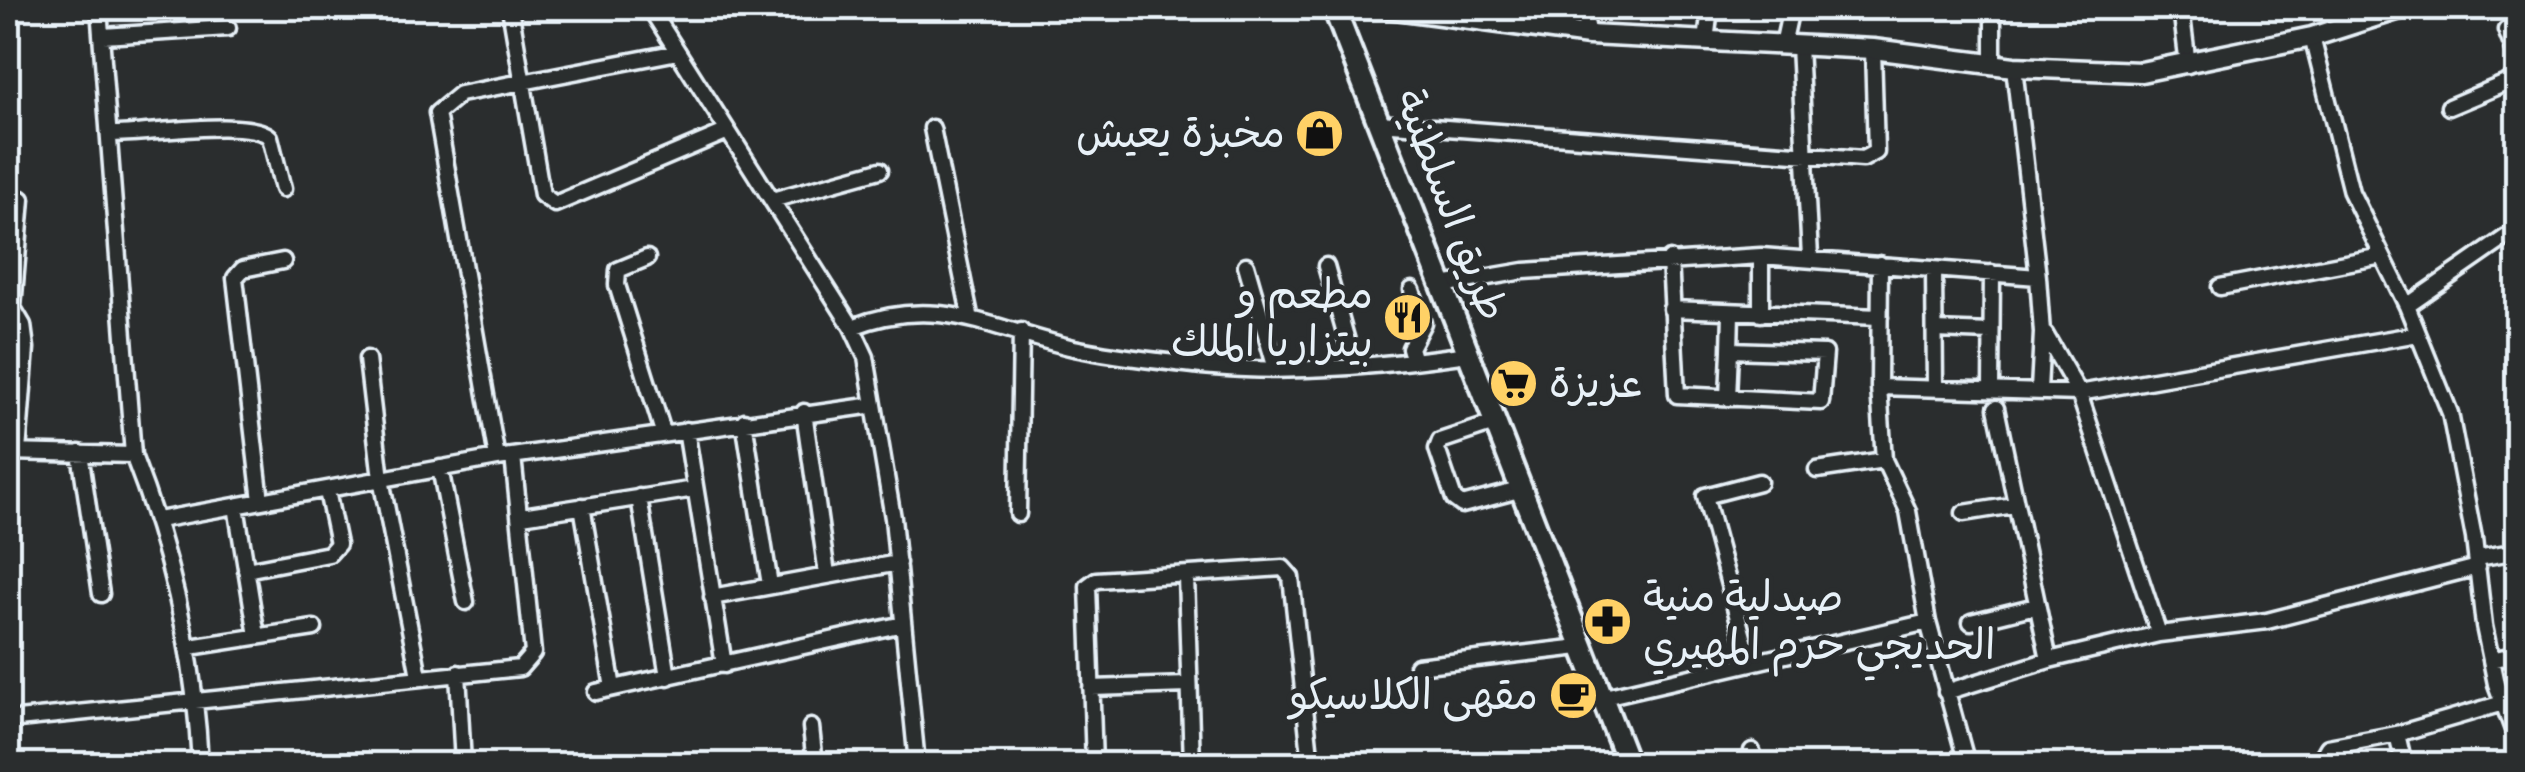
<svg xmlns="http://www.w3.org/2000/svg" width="2525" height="772" font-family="Caveat,'Playpen Sans Arabic',sans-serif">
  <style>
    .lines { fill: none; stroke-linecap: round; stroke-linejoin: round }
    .minor-casing { stroke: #e8f1f8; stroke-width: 21 }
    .tertiary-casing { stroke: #e8f1f8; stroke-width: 25 }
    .secondary-casing { stroke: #e8f1f8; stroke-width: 28 }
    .minor { stroke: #2a2d2e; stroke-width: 14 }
    .tertiary { stroke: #2a2d2e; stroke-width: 18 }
    .secondary { stroke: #2a2d2e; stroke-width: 20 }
    .labels { text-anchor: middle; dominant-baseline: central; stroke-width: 10; stroke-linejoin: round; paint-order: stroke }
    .poi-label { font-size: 42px; fill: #e8f1f8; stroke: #2a2d2e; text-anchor: end }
    .street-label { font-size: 42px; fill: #e8f1f8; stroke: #2a2d2e }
  </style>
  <rect width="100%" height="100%" fill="#2a2d2e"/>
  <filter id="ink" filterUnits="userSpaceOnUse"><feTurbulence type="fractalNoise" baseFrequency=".01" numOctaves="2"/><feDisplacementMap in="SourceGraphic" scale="20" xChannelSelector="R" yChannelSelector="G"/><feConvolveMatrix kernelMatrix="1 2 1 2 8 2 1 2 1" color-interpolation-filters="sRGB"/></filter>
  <g filter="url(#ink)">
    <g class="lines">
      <defs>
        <path id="minor" d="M99 8 133 455C172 555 195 657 200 764
          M510 8 542 195 555 204 728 131
          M650 8 852 327 866 357 893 518 917 764
          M1583 8 1589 35
          M1993 8V64
          M2181 8 2188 65
          M2506 30 2518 61
          M103 36 228 28
          M2312 37 2351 192 2407 306 2450 413 2474 538 2484 626 2496 684 2518 743
          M1706 42 1710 8
          M1783 45 1791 8
          M1799 46 1810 257
          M2014 67 2038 277
          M2449 107 2518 78
          M1379 123 1863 159 1876 152 1873 49
          M932 128 970 315
          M109 134C143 135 249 117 270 137L283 189
          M772 200 880 170
          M647 258 618 270 617 285 663 432
          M1670 259 1677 395 1821 402 1825 353 1730 350 1731 312
          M1246 265 1276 369
          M1326 266 1354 366
          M1934 269 1935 388
          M1442 285 1524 271 1761 256 2038 277 2042 333 2039 390
          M2220 287 2382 256
          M1412 290 1423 323 1410 348 1414 361
          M2407 306 2518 229
          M1671 309 1880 317
          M1761 314V256
          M852 327C938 293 994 330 1074 348 1116 357 1160 361 1202 366 1290 375 1381 366 1468 354
          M1935 330 1991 332
          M2045 334 2079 393 2159 634 2267 621 2478 567
          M367 359 381 479 419 676
          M1879 387 1880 264
          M1991 389 1992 273
          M1728 398 1730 350
          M1996 408 2049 660
          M804 412 827 574
          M744 421 770 585
          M1494 423 1440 441 1437 449 1454 499 1462 505 1519 490
          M686 430 724 665
          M8 452 133 455
          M18 452 26 348 23 325 13 308 22 199
          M80 453 101 594
          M497 458 437 113 460 94 678 52
          M440 468 466 602
          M1817 470 1884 460
          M639 497 668 677
          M261 501 235 278 243 269 283 261
          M236 506 257 636
          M582 506 613 688
          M1964 513 2014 505
          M1018 514 1021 331
          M522 516 695 489
          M158 520 497 458 874 405
          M2477 558 2518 551
          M246 570 329 554 338 544 327 491
          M1186 576 1192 764
          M712 597 898 563
          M1971 622 2036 606
          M190 647 314 628
          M2491 660 2518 654
          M1750 663 1705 496 1759 482
          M1417 666 1580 647
          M458 673 463 764
          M1091 688 1189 685
          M596 692 903 624
          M1946 692 2049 660 2159 634
          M1600 698 1928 622
          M8 720 520 668 533 653 513 456
          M811 727 815 764
          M2397 734 2404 764
          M1752 751 1756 764
          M1094 764 1088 586 1096 580 1283 568 1291 577 1311 764
          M1967 764 1928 622 1908 511 1884 460 1879 387 2079 393 2418 334
          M2318 764 2328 747 2397 734 2503 703"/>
        <path id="tertiary" d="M1388 8 1589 35 1873 49 2014 67 2141 72 2312 37 2403 8"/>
        <path id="secondary" d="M1334 8 1628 764"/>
      </defs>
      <use href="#minor" class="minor-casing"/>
      <use href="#tertiary" class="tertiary-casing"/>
      <use href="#secondary" class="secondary-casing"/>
      <use href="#minor" class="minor"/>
      <use href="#tertiary" class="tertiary"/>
      <use href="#secondary" class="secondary"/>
    </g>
  </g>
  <defs>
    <symbol id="shop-disc" viewBox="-11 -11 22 22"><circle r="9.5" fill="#ffd166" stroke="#2a2d2e"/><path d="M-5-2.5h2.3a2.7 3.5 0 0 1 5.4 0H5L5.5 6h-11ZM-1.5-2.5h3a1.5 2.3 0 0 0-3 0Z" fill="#111"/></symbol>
    <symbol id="restaurant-disc" viewBox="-11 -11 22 22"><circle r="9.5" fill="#ffd166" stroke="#2a2d2e"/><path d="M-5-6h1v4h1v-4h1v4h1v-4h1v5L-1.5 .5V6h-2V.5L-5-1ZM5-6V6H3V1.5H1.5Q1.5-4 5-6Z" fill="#111"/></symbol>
    <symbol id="supermarket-disc" viewBox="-11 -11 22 22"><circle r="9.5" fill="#ffd166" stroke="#2a2d2e"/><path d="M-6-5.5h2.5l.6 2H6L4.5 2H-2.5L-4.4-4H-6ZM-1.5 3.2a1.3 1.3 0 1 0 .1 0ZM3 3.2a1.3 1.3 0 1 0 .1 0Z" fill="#111"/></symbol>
    <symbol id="pharmacy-disc" viewBox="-11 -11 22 22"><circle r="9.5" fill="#ffd166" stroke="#2a2d2e"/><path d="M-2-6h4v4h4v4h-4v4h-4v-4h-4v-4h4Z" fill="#111"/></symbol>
    <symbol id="cafe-disc" viewBox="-11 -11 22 22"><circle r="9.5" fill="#ffd166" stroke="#2a2d2e"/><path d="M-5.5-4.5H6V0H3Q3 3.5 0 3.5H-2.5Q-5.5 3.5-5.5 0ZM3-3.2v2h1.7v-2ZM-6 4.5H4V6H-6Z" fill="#111"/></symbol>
  </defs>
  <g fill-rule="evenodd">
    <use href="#shop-disc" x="1292" y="106" width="55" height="55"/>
    <use href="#restaurant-disc" x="1380" y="290" width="55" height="55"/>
    <use href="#supermarket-disc" x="1486" y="356" width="55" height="55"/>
    <use href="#pharmacy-disc" x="1580" y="594" width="55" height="55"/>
    <use href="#cafe-disc" x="1546" y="668" width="55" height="55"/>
  </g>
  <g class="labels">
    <g class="poi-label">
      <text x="1285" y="133">مخبزة يعيش</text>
      <text x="1373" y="294">مطعم و<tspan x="1373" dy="48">بيتزاريا الملك</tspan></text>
      <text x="1549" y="383" text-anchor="start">عزيزة</text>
      <text x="1643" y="597" text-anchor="start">صيدلية منية<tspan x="1643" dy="48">الحديجي حرم المهيري</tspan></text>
      <text x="1538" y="695">مقهى الكلاسيكو</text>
    </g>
    <g class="street-label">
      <text transform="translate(1451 205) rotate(69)">طريق السلطنية</text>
    </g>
  </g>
  <rect width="2525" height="772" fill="none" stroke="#2a2d2e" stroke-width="40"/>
  <rect x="20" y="20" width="2485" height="732" fill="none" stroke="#e8f1f8" stroke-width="4" filter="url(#ink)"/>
</svg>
